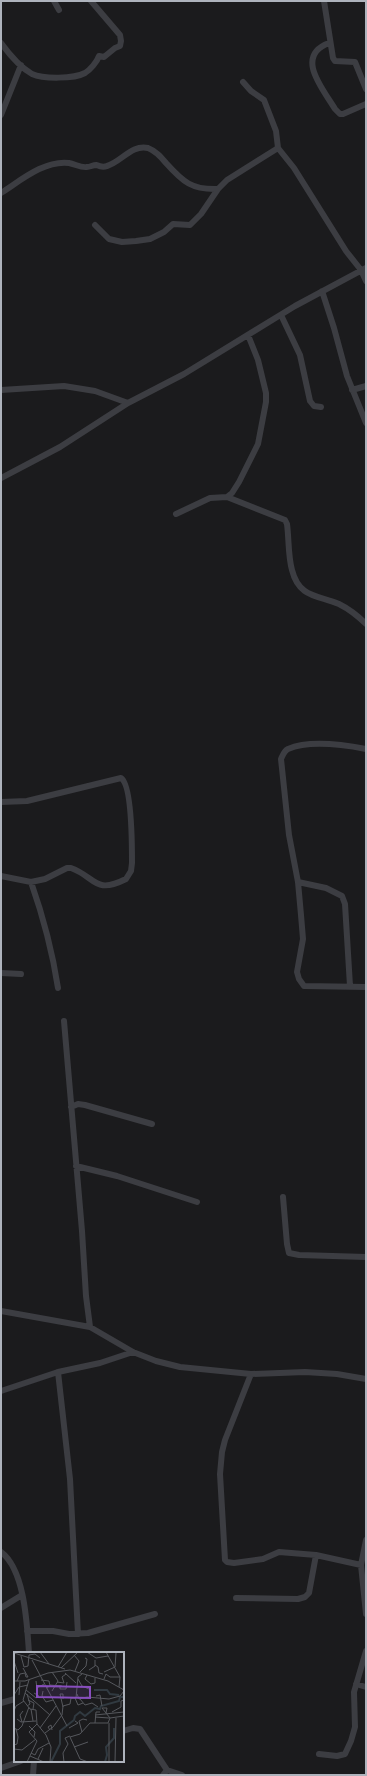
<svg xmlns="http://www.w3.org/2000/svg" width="367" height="1776" font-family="Lato,sans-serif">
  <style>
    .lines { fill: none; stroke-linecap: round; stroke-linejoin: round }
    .minor { stroke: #3c3d42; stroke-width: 6 }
    .inset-river { fill: none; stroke: #313a41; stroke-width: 2 }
    .inset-road { fill: none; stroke: #56585d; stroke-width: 1 }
    .view { fill: #884ebe; fill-opacity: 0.15; stroke: #884ebe; stroke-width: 2 }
    .inset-edge { fill: none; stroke: #aeb3bc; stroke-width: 2 }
  </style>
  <rect width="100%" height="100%" fill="#1b1b1d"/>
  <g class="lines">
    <path class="minor" d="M54 1 59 10
      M324 1 333 58 335 61 355 62 366 89
      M1 43C9 54 20 67 32 74 43 79 74 79 85 73 90 70 97 62 99 56L104 57 115 48 120 46 121 41 120 35 91 1
      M329 43C294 56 323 89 335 109L340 114H343L366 104
      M243 82 251 91 264 100 276 131 278 148 294 168 346 251 361 270 366 281
      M1 115 21 65
      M1 193C20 181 44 160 69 163 75 164 81 168 87 167 90 167 93 165 96 165 101 166 102 168 107 166 121 162 132 144 148 148 156 151 161 157 166 163 183 182 192 190 218 189
      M95 225 109 239 122 242 136 241 150 239 164 232 173 224 190 225 201 214 218 189 227 180 278 148
      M322 291 334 328 347 376 366 423
      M281 315 300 355 310 401 314 406 321 407
      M1 390 64 386 95 391 128 403
      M352 390 366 386
      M1 478 60 447 128 403 184 374 295 306 366 268
      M227 497 285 520 287 524C289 539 288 556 292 570 299 598 318 595 339 604 349 609 358 616 366 624
      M176 514 210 498 227 497 232 493 239 482 258 444 266 402V393L258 360 248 335
      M366 749C345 745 309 740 288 749 284 751 283 755 281 759L289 835 298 882 301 915 303 939 297 972 299 979 304 986 366 987
      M1 802 27 801 121 778C132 785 132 848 132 863L131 871 126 879C94 895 96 877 71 868H67L45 879 31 882 1 876
      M31 882C44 919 52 949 58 988
      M298 882 326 888 342 896 345 904 350 986
      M1 973 21 974
      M64 1021 82 1231 86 1296 90 1327
      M71 1107 78 1104 85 1105 152 1124
      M76 1166 117 1176 197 1202
      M283 1197 287 1244 289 1253 299 1255 366 1257
      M1 1311 90 1327 133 1352 156 1361 180 1367 251 1374 305 1372 337 1374 366 1379
      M58 1372 70 1479 78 1634
      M251 1374 225 1440 222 1452 220 1474 225 1560 227 1562 234 1563 263 1559 279 1552 316 1555 361 1565
      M1 1391 58 1372 100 1363 133 1352
      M366 1540 361 1565 366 1614
      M1 1552C25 1570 27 1625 29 1653
      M236 1598 298 1599 305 1597 309 1593 316 1555
      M1 1608 22 1595
      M27 1631H53L69 1634 88 1633 155 1614
      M356 1684 366 1687
      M1 1703 15 1699
      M123 1731 133 1728 140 1729 167 1770
      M319 1754 337 1756 345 1754 351 1741 355 1727 354 1692 366 1651
      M1 1768 21 1761
      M33 1775 34 1761
      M163 1775 167 1770 182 1775"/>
  </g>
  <g transform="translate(14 1652)">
    <rect width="110" height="110" fill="#1b1b1d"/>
    <path class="inset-river" d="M80 38H93L96 42 105 43M37 110 46 92V79L60 68 61 64 66 60 71 64 81 56 86 57 87 54 105 49 106 45H110M91 110 93 103 92 95 100 86V76"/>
    <path class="inset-road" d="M26 0 35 12 51 17M73 0 82 6 94 4M92 0 106 25 105 35M0 1 35 12M60 3 65 9 61 19M7 4 10 15 14 14 15 3 21 2 26 6M18 8 53 74M0 9 4 21M81 13 84 15 85 21 89 22M44 15 53 0M101 15 102 1M47 16 64 0M75 18 81 14V8M66 20 72 14 73 7 71 6M90 20 101 15M51 21 62 31M73 23 71 27 77 32 81 31V26M64 27 68 34 75 37M90 27 92 22 96 25H106M27 28 35 29 36 34 32 36M0 29H11L34 21 56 18 94 29 110 38M3 29 6 22 11 21 12 25H14L9 16M22 29 23 36 30 32M43 30 50 31 48 25 52 22M36 33 48 34M46 33V37H52L53 30M12 38 22 46 25 44 20 41M29 39 28 44 32 50 39 48M38 39 44 29 38 20M11 41 36 63M63 42 65 47 73 45 95 47 106 44 110 39M0 43 5 35 14 33M5 43 6 30M82 44 86 43 88 54M61 46 64 53 69 51M66 47 71 53 78 51 84 55M14 48 20 51 19 57M13 54 16 52 13 42M49 55 46 42H49V47M17 57 19 69M0 59 2 54 10 49M98 60 107 55V49L110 48M92 61 93 56H88L96 66M81 63 110 60M81 65 95 66M3 67 7 70 22 69M8 70 6 63 9 59M81 71 82 60H86M95 71V110M23 72 32 83 37 95 36 110M15 74 21 80 20 85M0 76 4 78 8 74 15 55M26 76 42 54M55 76 64 71 61 69M36 78 34 75 37 73 38 78M68 80 65 69 69 67 73 68M31 81 39 75 48 63 49 54 56 52 57 46H62L64 25 68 22M0 93 3 92 4 85 2 77M60 95 74 90M0 97 8 98 22 87M17 101 21 103 24 97 35 91M16 104 30 110M24 107 29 96M13 110 23 89 15 80 23 72 22 58 16 57 9 48 15 28M50 110 49 101 54 92 51 86 56 84M74 110 66 107 56 85 66 82 76 71H94L96 66 110 64M101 110 102 66"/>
    <path class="view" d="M23 34 76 35V46L23 45Z"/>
    <rect width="110" height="110" class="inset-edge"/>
  </g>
  <rect width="367" height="1776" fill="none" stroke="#aeb3bc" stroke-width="4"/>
</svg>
